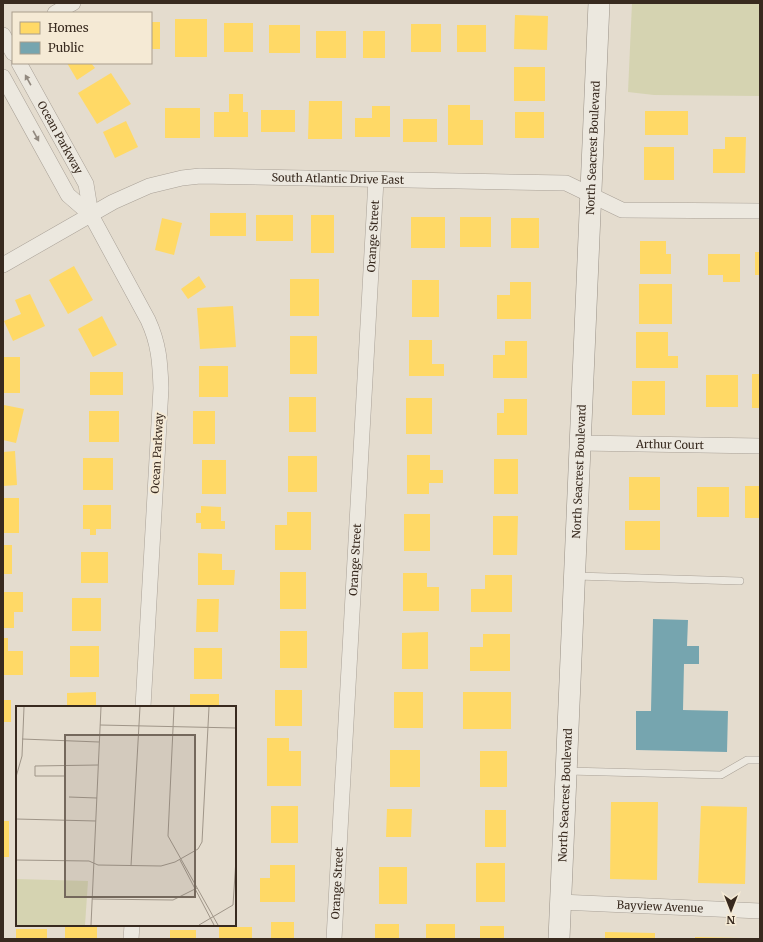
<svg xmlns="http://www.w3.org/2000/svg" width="763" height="942" font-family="Merriweather,serif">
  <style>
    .green { fill: #d5d3b1 }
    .homes { fill: #ffd966 }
    .public { fill: #76a5af }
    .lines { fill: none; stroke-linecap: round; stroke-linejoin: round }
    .lane-casing { stroke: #a9a197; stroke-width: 8 }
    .street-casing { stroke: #a9a197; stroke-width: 16 }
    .secondary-casing { stroke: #999187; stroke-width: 22 }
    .lane { stroke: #ece8df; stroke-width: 7 }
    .street { stroke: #ece8df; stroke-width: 15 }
    .secondary { stroke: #ece8df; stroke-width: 21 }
    .oneway { fill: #92897f }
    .labels { text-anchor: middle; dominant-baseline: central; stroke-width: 4; stroke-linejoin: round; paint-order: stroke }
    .street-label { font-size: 11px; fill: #382a1f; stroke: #f5ead5 }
    .inset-road { fill: none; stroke: #9f9588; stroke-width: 1 }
    .view { fill: #74685c; fill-opacity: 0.15; stroke: #74685c; stroke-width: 2 }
    .inset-edge { fill: none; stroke: #382a1f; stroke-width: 2 }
  </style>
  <rect width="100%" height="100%" fill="#e4dcce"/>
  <path class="green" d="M632 3H760V96L654 95 628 92Z"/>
  <path class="homes" d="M515 15 548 16 547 50 514 49Z
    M175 19H207V57H175Z
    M151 22H160V49H151Z
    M224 23H253V52H224Z
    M411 24H441V52H411Z
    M269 25H300V53H269Z
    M457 25H486V52H457Z
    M316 31H346V58H316Z
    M363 31H385V58H363Z
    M67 63H91L95 68 77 80Z
    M514 67H545V101H514Z
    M111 73 131 104 97 124 78 93Z
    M229 94H243V112H248V137H214V112H229Z
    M309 101H342V139H308Z
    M448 105H470V120H483V145H448Z
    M372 106H390V137H355V118H372Z
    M165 108H200V138H165Z
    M261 110H295V132H261Z
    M645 111H688V135H645Z
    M515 112H544V138H515Z
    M403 119H437V142H403Z
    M126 121 138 147 115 158 103 132Z
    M725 137H746L745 173H713V149H725Z
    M644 147H674V180H644Z
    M210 213H246V236H210Z
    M256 215H293V241H256Z
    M311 215H334V253H311Z
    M411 217H445V248H411Z
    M460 217H491V247H460Z
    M162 218 182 223 174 255 155 250Z
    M511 218H539V248H511Z
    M640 241H666V254H671V274H640Z
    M755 252H760V275H755Z
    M708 254H740V282H723V275H708Z
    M74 266 93 300 68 314 49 280Z
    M199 276 206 287 188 299 181 289Z
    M290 279H319V316H290Z
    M412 280H439V317H412Z
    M510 282H531V319H497V295H510Z
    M639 284H672V324H639Z
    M30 294 45 326 13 341 4 321 21 314 15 300Z
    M233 306 236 347 200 349 197 308Z
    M102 316 117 345 93 357 78 329Z
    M636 332H668V356H678V368H636Z
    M290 336H317V374H290Z
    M409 340H432V364H444V376H409Z
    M505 341H527V378H493V355H505Z
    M3 357H20V393H3Z
    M199 366H228V397H199Z
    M90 372H123V395H90Z
    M752 374H760V408H752Z
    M706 375H738V407H706Z
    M632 381H665V415H632Z
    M289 397H316V432H289Z
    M406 398H432V434H406Z
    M504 399H527V435H497V413H504Z
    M4 405 24 409 16 443 3 440Z
    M89 411H119V442H89Z
    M193 411H215V444H193Z
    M15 451 17 485 3 486V452Z
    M407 455H430V470H443V483H429V494H407Z
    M288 456H317V492H288Z
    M83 458H113V490H83Z
    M494 459H518V494H494Z
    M202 460H226V494H202Z
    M629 477H660V510H629Z
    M745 486H760V518H745Z
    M697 487H729V517H697Z
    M3 498H19V533H3Z
    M83 505H111V529H96V535H90V529H83Z
    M201 506 221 507V521H225V529H201V523H196V513H201Z
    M287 512H311V550H275V525H287Z
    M404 514H430V551H404Z
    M493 516H518L517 555H493Z
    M625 521H660V550H625Z
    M3 545H12V574H3Z
    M81 552H108V583H81Z
    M198 553 222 554V570H235L234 585H198Z
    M280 572H306V609H280Z
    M403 573H427V587H439V611H403Z
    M485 575H512V612H471V589H485Z
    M3 592H23V612H14V628H3Z
    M72 598H101V631H72Z
    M197 599H219L218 632H196Z
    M280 631H307V668H280Z
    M428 632V669H402V633Z
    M483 634H510V671H470V647H483Z
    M3 638H8V651H23V675H3Z
    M70 646H99V677H70Z
    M194 648H222V679H194Z
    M275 690H302V726H275Z
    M96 692V707H67V693Z
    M394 692H423V728H394Z
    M463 692H511V729H463Z
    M190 694H219V707H190Z
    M3 700H11V722H3Z
    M267 738H289V751H301V786H267Z
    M390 750H420V787H390Z
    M480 751H507V787H480Z
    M611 802H658L657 880 610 879Z
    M271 806H298V843H271Z
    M701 806 747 807 745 884 698 883Z
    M387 809H412L411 837H386Z
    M485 810H506V847H485Z
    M3 821H9V857H3Z
    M476 863H505V902H476Z
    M270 865H295V902H260V878H270Z
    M379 867H407V904H379Z
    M271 922H294V939H271Z
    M375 924H399V939H375Z
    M426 924H455V939H426Z
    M480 926H504V939H480Z
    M65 927H97V939H65Z
    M219 927H252V939H219Z
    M16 929H47V939H16Z
    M170 930H196V939H170Z
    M605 932 655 933V939H605Z
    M695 937 740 938V939H695Z"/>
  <path class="public" d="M653 619 688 620 687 646H699V664H684L683 710 728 711 727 752 636 750V711H651Z"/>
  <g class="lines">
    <defs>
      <path id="lane" d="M576 576 740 581
        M568 771 721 775 747 760H760"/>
      <g id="street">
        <path d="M55 13 73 3"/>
        <path d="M3 35 13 53"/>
        <path id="s1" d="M19 63 86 184 91 215"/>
        <path d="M3 77 68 195 91 215 148 320C159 344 160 362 161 388L143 707"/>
        <path id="s2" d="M3 265 113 202 149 186 182 178 200 176 566 183 622 210 760 211"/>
        <path id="s3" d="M580 443 760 446"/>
        <path id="s4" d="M560 902 760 911"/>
        <path d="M131 939 132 925"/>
        <path id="s5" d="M334 939 376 180"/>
      </g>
      <g id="secondary">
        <path id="s6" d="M559 939 599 3"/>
      </g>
    </defs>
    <use href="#lane" class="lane-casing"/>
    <use href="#street" class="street-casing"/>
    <use href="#secondary" class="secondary-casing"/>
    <use href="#lane" class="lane"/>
    <use href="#street" class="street"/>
    <use href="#secondary" class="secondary"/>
  </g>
  <defs><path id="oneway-solid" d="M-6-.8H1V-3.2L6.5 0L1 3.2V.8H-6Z"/></defs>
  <g class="oneway">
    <use href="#oneway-solid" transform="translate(28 80) rotate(-119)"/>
    <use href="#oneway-solid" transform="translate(36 136) rotate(61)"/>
  </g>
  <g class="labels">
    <g class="street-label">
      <text stroke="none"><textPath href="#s1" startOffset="85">Ocean Parkway</textPath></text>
      <text stroke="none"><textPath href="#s6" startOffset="792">North Seacrest Boulevard</textPath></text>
      <text stroke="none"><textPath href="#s2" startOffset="356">South Atlantic Drive East</textPath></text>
      <text stroke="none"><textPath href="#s5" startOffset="704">Orange Street</textPath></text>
      <text stroke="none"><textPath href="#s3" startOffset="90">Arthur Court</textPath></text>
      <text transform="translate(157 453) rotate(-87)">Ocean Parkway</text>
      <text stroke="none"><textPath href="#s6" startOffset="468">North Seacrest Boulevard</textPath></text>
      <text stroke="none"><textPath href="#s5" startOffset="380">Orange Street</textPath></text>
      <text stroke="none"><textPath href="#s6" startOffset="144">North Seacrest Boulevard</textPath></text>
      <text stroke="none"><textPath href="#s5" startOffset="56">Orange Street</textPath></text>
      <text stroke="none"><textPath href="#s4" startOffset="100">Bayview Avenue</textPath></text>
    </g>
  </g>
  <g transform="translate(16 706)">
    <rect width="220" height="220" fill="#e4dcce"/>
    <path d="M0 173 72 175 69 219H0Z" fill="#d5d3b1"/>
    <path class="inset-road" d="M158 1 152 130 202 219M84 19 220 22M6 33 83 36M49 60V70H19V60L82 59M0 71 6 50 8 1M53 91 81 92M0 113 80 115M0 154 73 155 82 159 145 160 159 156 182 143 186 136 193 1M164 154 198 219M115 160 124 1M76 193 157 194 181 182M75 219 85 1M183 219 217 199 220 153"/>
    <path class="view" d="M49 29H179V191H49Z"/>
    <rect width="220" height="220" class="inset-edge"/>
  </g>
  <rect width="763" height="942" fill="none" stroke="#382a1f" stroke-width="8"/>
  <rect x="12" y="12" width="140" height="52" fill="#f5ead5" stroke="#a99d8c"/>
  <rect x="20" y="22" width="20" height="12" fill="#ffd966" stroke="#a99d8c"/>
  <text x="48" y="32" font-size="12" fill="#382a1f">Homes</text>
  <rect x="20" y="42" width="20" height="12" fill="#76a5af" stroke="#a99d8c"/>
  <text x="48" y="52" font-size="12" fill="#382a1f">Public</text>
  <g transform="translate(731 910) rotate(180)" stroke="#f5ead5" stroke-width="3" paint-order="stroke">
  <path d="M0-3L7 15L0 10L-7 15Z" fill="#382a1f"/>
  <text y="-6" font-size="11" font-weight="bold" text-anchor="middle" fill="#382a1f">N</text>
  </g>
</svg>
